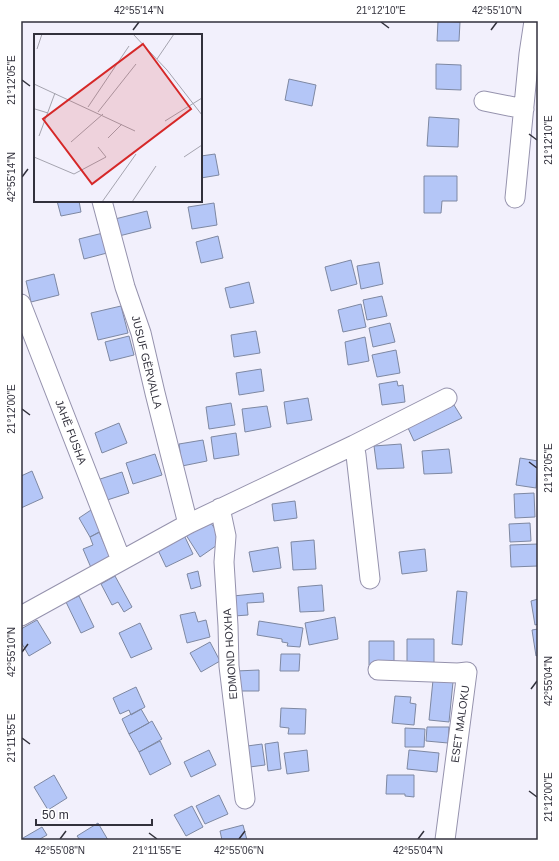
<svg xmlns="http://www.w3.org/2000/svg" width="559" height="861" font-family="Helvetica,sans-serif">
  <style>
    .building { fill: #b4c6f7; stroke: #7e88a2 }
    .lines { fill: none; stroke-linecap: round; stroke-linejoin: round }
    .minor-casing { stroke: #9592ad; stroke-width: 21 }
    .minor { stroke: #fff; stroke-width: 19 }
    .ticks { fill: none; stroke: #32313c; stroke-width: 1.5 }
    .labels { text-anchor: middle; dominant-baseline: central; stroke-width: 3.5; stroke-linejoin: round; paint-order: stroke }
    .street-label { font-size: 11px; fill: #32313c; stroke: #fff }
    .inset-road { fill: none; stroke: #a5a4af; stroke-width: 1 }
    .view { fill: #d62828; fill-opacity: 0.15; stroke: #d62828; stroke-width: 2 }
    .inset-edge { fill: none; stroke: #32313c; stroke-width: 2 }
    .neatline { fill: none; stroke: #32313c; stroke-width: 1.5 }
    .ticks-label { font-size: 10px; text-anchor: middle; fill: #32313c }
  </style>
  <rect width="100%" height="100%" fill="#f2f0fc"/>
  <path class="building" d="M438 21 460 22 459 41H437Z
    M436 64 461 65V90L436 89Z
    M289 79 316 85 312 106 285 100Z
    M429 117 459 119 458 147 427 146Z
    M215 154 219 175 201 178V156Z
    M424 176H457V201H442L441 213H424Z
    M57 201H79L81 212 61 216Z
    M214 203 217 225 192 229 188 207Z
    M147 211 151 228 119 236 115 219Z
    M103 233 107 253 84 259 79 239Z
    M218 236 223 258 201 263 196 242Z
    M351 260 357 284 331 291 325 267Z
    M379 262 383 284 361 289 357 266Z
    M54 274 59 295 31 302 26 281Z
    M249 282 254 303 230 308 225 288Z
    M382 296 387 316 367 320 363 300Z
    M361 304 366 327 343 332 338 310Z
    M121 306 128 333 98 340 91 313Z
    M390 323 395 342 373 347 369 328Z
    M256 331 260 353 234 357 231 335Z
    M129 336 134 355 110 361 105 342Z
    M365 337 369 361 348 365 345 342Z
    M396 350 400 373 377 377 372 355Z
    M261 369 264 391 239 395 236 373Z
    M397 381 398 386 403 385 405 402 382 405 379 384Z
    M308 398 312 420 287 424 284 402Z
    M231 403 235 425 209 429 206 407Z
    M454 405 462 418 414 441 408 428Z
    M267 406 271 427 245 432 242 409Z
    M119 423 127 443 102 453 95 433Z
    M236 433 239 455 214 459 211 437Z
    M203 440 207 461 182 466 179 444Z
    M401 444 404 468 377 469 374 446Z
    M449 449 452 473 424 474 422 451Z
    M155 454 162 475 133 484 126 463Z
    M520 458 538 461 536 488 516 485Z
    M32 471 43 498 21 508V476Z
    M122 472 129 493 101 502 94 481Z
    M534 493 535 517 515 518 514 494Z
    M295 501 297 518 274 521 272 504Z
    M91 510 102 531 90 537 79 518Z
    M209 520 223 541 200 557 186 535Z
    M530 523 531 541 510 542 509 524Z
    M99 532 112 561 92 570 83 549 93 545 90 537Z
    M184 535 193 554 166 567 157 548Z
    M314 540 316 569 293 570 291 542Z
    M538 544V566L511 567 510 545Z
    M278 547 281 568 253 572 249 552Z
    M425 549 427 571 402 574 399 552Z
    M198 571 201 586 191 589 187 574Z
    M115 576 132 607 124 612 118 602 112 605 101 584Z
    M322 585 324 611 300 612 298 587Z
    M457 591 467 592 462 645 452 644Z
    M263 593 264 602 247 603 248 615 234 616 233 596Z
    M79 596 94 627 81 633 66 602Z
    M538 599V624L535 625 531 601Z
    M195 612 198 622 206 620 210 637 187 643 180 615Z
    M335 617 338 639 309 645 305 623Z
    M37 620 51 643 29 656 21 642V629Z
    M259 621 303 628 300 647 287 646 288 643 282 642V639L257 635Z
    M140 623 152 649 131 658 119 633Z
    M538 629V655L536 656 532 630Z
    M407 639H434V665L407 664Z
    M369 641H394V665H369Z
    M210 642 220 661 201 672 190 653Z
    M281 654H300L299 671H280Z
    M259 670V691H236V671Z
    M433 680 453 682 449 722 429 720Z
    M136 687 145 707 131 715 129 710 120 714 113 698Z
    M395 696 411 697 410 703 416 704 414 725 392 723Z
    M281 708 306 709 305 734H288L289 728 280 727Z
    M141 709 149 723 129 734 122 719Z
    M152 721 162 739 139 752 129 734Z
    M427 727H449L448 743 426 741Z
    M405 728 425 729 424 747H405Z
    M160 741 171 764 150 775 139 752Z
    M278 742 281 769 268 771 265 744Z
    M262 744 265 765 242 768 240 747Z
    M209 750 216 765 191 777 184 762Z
    M307 750 309 771 287 774 284 753Z
    M409 750 439 753 437 772 407 769Z
    M54 775 67 798 48 810 34 787Z
    M387 775H414V797L405 796V794H386Z
    M219 795 228 814 205 824 196 806Z
    M192 806 203 827 186 836 174 815Z
    M98 823 108 840H80L77 836Z
    M243 825 247 840H222L220 831Z
    M42 827 47 835 40 839 41 840H24L23 838Z"/>
  <g class="lines">
    <defs>
      <path id="minor" d="M484 101 524 109
        M515 198 529 54 534 21
        M102 201 125 287 141 333 155 393 188 524
        M21 304 121 560
        M354 445 356 455 370 579
        M220 508 226 536 224 562 228 626 229 666 245 799
        M21 616 188 524 354 445 447 398
        M378 670 458 673 467 672 445 840"/>
    </defs>
    <use href="#minor" class="minor-casing"/>
    <use href="#minor" class="minor"/>
  </g>
  <path class="ticks" d="M381 22 389 28M133 30 139 22M491 30 497 22M22 80 30 86M529 134 537 140M22 177 28 169M22 409 30 415M529 462 537 468M22 652 28 644M531 689 537 681M22 738 30 744M529 791 537 797M149 833 157 839M60 839 66 831M239 839 245 831M418 839 424 831"/>
  <g class="labels">
    <g class="street-label">
      <text transform="translate(147 362) rotate(76)">JUSUF GËRVALLA</text>
      <text transform="translate(71 432) rotate(69)">JAHË FUSHA</text>
      <text transform="translate(230 654) rotate(-94)">EDMOND HOXHA</text>
      <text transform="translate(460 724) rotate(-82)">ESET MALOKU</text>
    </g>
  </g>
  <g transform="translate(34 34)">
    <rect width="168" height="168" fill="#f2f0fc"/>
    <path class="inset-road" d="M99 0 133 36 168 81M3 15 8 0M123 25 140 0M0 50 101 97M54 73 95 12M1 75 14 79M64 78 102 30M131 87 168 64M5 102 21 59M74 104 88 90M37 108 69 80M0 123 40 140 72 123 64 113M150 123 168 111M68 168 102 120M98 168 122 132"/>
    <path class="view" d="M109 10 157 75 58 150 9 85Z"/>
    <rect width="168" height="168" class="inset-edge"/>
  </g>
  <rect width="559" height="861" fill="none" stroke="#ffffff" stroke-width="44"/>
  <path d="M36 819v6h116v-6" fill="none" stroke="#32313c" stroke-width="2"/>
  <text x="42" y="819" font-size="12" fill="#32313c" stroke="#ffffff" stroke-width="3" paint-order="stroke">50 m</text>
  <rect x="22" y="22" width="515" height="817" class="neatline"/>
  <g class="ticks-label">
    <text x="139" y="14">42°55'14"N</text>
    <text x="381" y="14">21°12'10"E</text>
    <text x="497" y="14">42°55'10"N</text>
    <text transform="translate(11 80) rotate(-90)" y="4">21°12'05"E</text>
    <text transform="translate(548 140) rotate(-90)" y="4">21°12'10"E</text>
    <text transform="translate(11 177) rotate(-90)" y="4">42°55'14"N</text>
    <text transform="translate(11 409) rotate(-90)" y="4">21°12'00"E</text>
    <text transform="translate(548 468) rotate(-90)" y="4">21°12'05"E</text>
    <text transform="translate(11 652) rotate(-90)" y="4">42°55'10"N</text>
    <text transform="translate(548 681) rotate(-90)" y="4">42°55'04"N</text>
    <text transform="translate(11 738) rotate(-90)" y="4">21°11'55"E</text>
    <text transform="translate(548 797) rotate(-90)" y="4">21°12'00"E</text>
    <text x="60" y="854">42°55'08"N</text>
    <text x="157" y="854">21°11'55"E</text>
    <text x="239" y="854">42°55'06"N</text>
    <text x="418" y="854">42°55'04"N</text>
  </g>
</svg>
